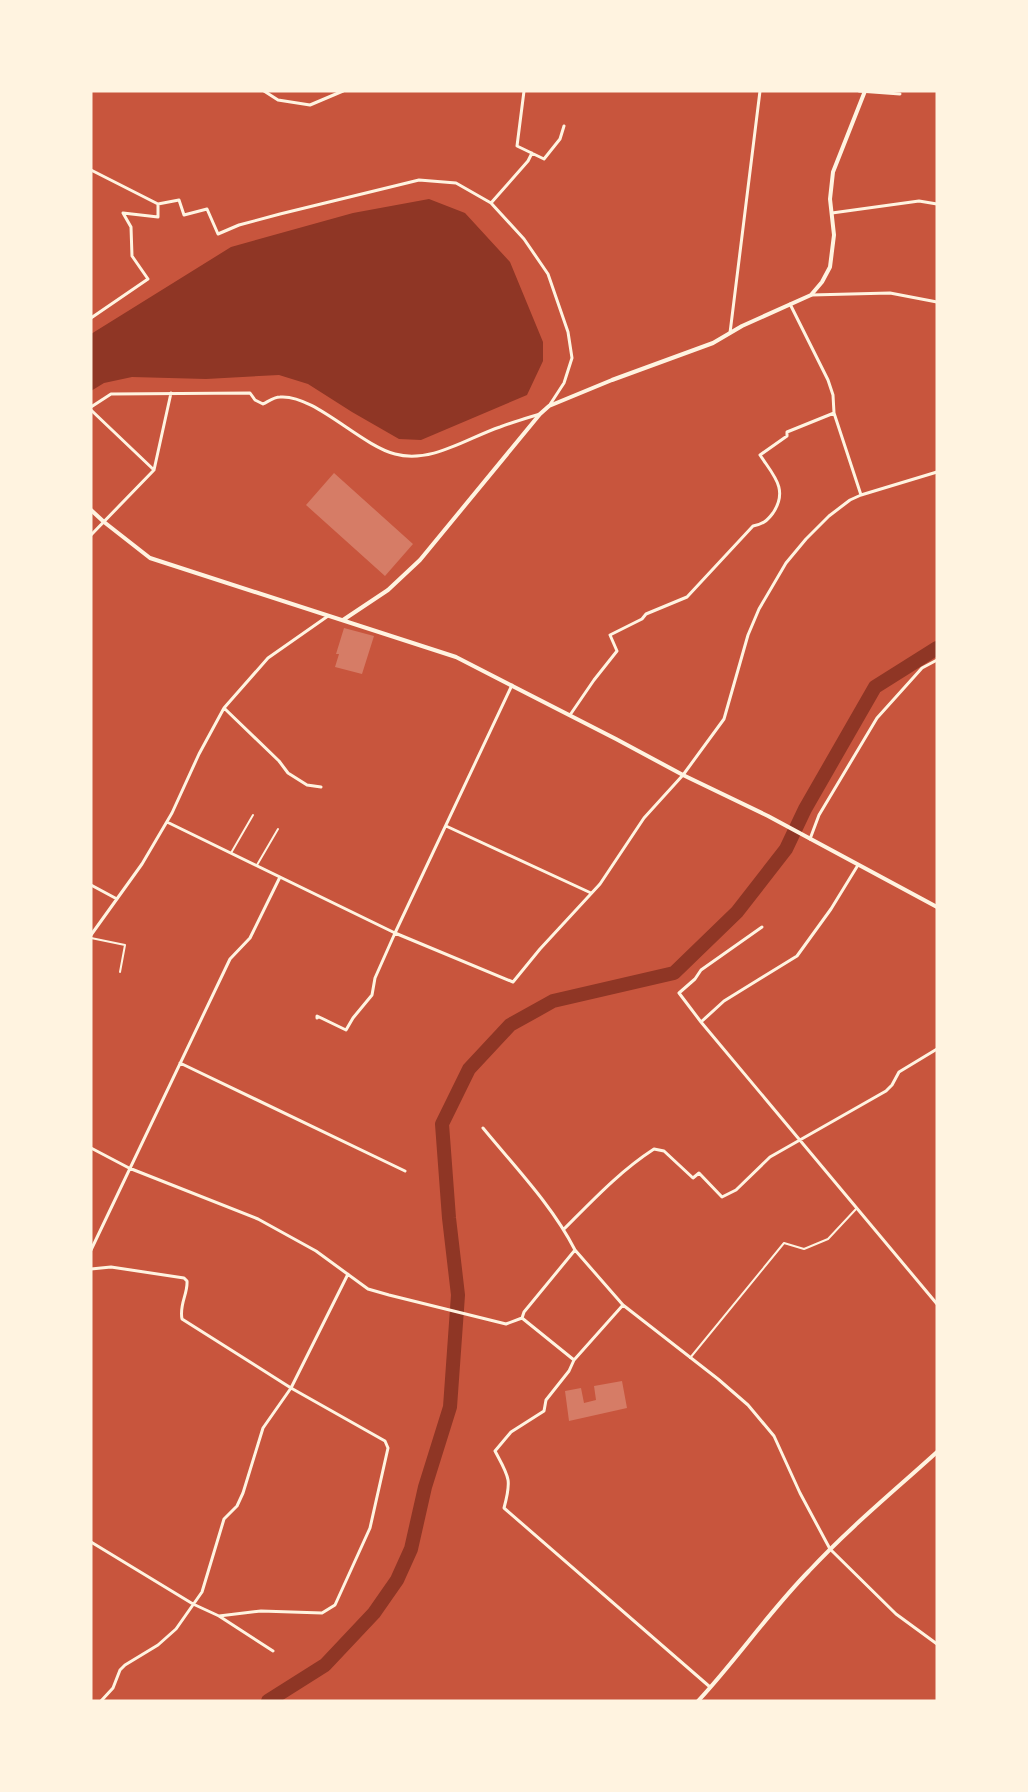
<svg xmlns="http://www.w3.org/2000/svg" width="1028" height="1792" font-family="'Source Serif 4',serif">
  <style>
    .water { fill: #8f3625 }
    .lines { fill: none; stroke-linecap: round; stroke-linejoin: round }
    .river { stroke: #8f3625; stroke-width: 14 }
    .building { fill: #d67c66 }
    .service { stroke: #fff3e0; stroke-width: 2 }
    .minor { stroke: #fff3e0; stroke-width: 3 }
    .tertiary { stroke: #fff3e0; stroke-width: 4 }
  </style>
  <rect width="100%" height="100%" fill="#c8553d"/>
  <path class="water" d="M429 199 465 213 510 262 543 342V361L527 395 421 440 399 439 352 412 308 384 279 375 206 379 132 377 104 383 91 391V334L231 247 353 213Z"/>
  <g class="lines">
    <path class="river" d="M268 1701 325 1665 374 1613 397 1580 411 1549 425 1487 450 1407 458 1295 449 1218 442 1124 469 1069 510 1025 553 1001 674 973 737 912 786 849 805 809 875 687 937 648"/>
  </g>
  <path class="building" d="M334 473 413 544 385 576 306 505Z
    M344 628 374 636 362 674 335 667 339 654H336Z
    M622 1381 627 1408 569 1421 565 1391 581 1388 584 1403 596 1400 594 1386Z"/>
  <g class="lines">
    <path class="service" d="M231 853 253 815
      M257 865 278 829
      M91 938 125 945 120 972
      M690 1358 784 1243 804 1249 828 1239 856 1209"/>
    <path class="minor" d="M264 91 278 100 310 105 343 91
      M524 91 517 146 544 159 560 139 564 126
      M859 91 900 94
      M91 170 158 204V217L123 213 131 227 132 256 148 279 91 318
      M491 203 528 161 532 153
      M158 204 179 200 184 215 207 209 218 234 239 225 280 214 419 180 456 183 491 203 524 239 548 274 568 332 572 358 564 383 549 406
      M832 213 919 201 937 204
      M811 295 890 293 937 302
      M790 304 828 380 833 395 834 413 861 495
      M730 333 760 91
      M91 407 111 394 250 393 255 400 263 404C269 401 274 397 280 397 314 394 360 445 395 454 431 464 467 438 500 427 513 422 527 418 540 414
      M91 410 154 470
      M91 535 154 470 171 393
      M224 708 279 761 288 773 307 785 321 787
      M570 715 594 680 617 651 610 635 642 619 646 614 687 597 753 526C763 524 767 521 773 513 789 489 773 475 760 455L787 436V432L834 413
      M167 822 395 933 513 982 540 949 600 884 644 818 683 775 724 719 748 635 759 609 786 563 806 539 829 516 850 500 861 495 937 472
      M446 826 591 893
      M810 839 819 815 877 718 922 668 937 660
      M91 885 117 899
      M762 927 701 970 695 979 679 993 701 1022 937 1304
      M91 935 142 864 172 813 199 754 224 708 268 658 328 616
      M317 1018V1016L346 1030 353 1018 372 995 375 978 395 933 512 685
      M701 1022 724 1001 797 956 831 909 858 865
      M180 1063 405 1171
      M91 1148 129 1168 258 1219 316 1251 368 1289 389 1295 506 1324 522 1318 524 1312 575 1250C552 1205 515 1167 483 1128
      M564 1229C593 1200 620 1171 654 1149L664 1151 693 1178 699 1173 722 1197 736 1190 770 1157 886 1091 892 1085 899 1072 937 1049
      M91 1250 230 959 250 938 280 877
      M575 1250 623 1305 718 1379 748 1405 774 1436 800 1493 830 1549 896 1614 937 1644
      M91 1269 111 1267 184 1278 187 1281C188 1294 179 1304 182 1319L291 1388 385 1441 388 1448 370 1528 335 1605 322 1613 261 1611 219 1616
      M522 1318 574 1360 623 1305
      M574 1360 569 1371 546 1400 544 1411 511 1432 495 1451C509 1477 512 1479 504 1508L710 1687
      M91 1542 193 1604 219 1616 273 1651
      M101 1701 113 1688 120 1670 125 1665 158 1645 176 1629 202 1592 224 1519 237 1506 243 1493 263 1428 291 1388 348 1274"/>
    <path class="tertiary" d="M91 510 104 522 150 558 456 657 616 739 683 775 768 816 937 907
      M343 620 388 590 420 560 540 414 549 406 612 380 713 343 742 326 811 295 822 282 830 267 834 235 830 199 833 172 865 91
      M698 1701C737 1659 769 1612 809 1571 849 1528 894 1491 937 1452"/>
  </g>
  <rect width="1028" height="1792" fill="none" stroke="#fff3e0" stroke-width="185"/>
</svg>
